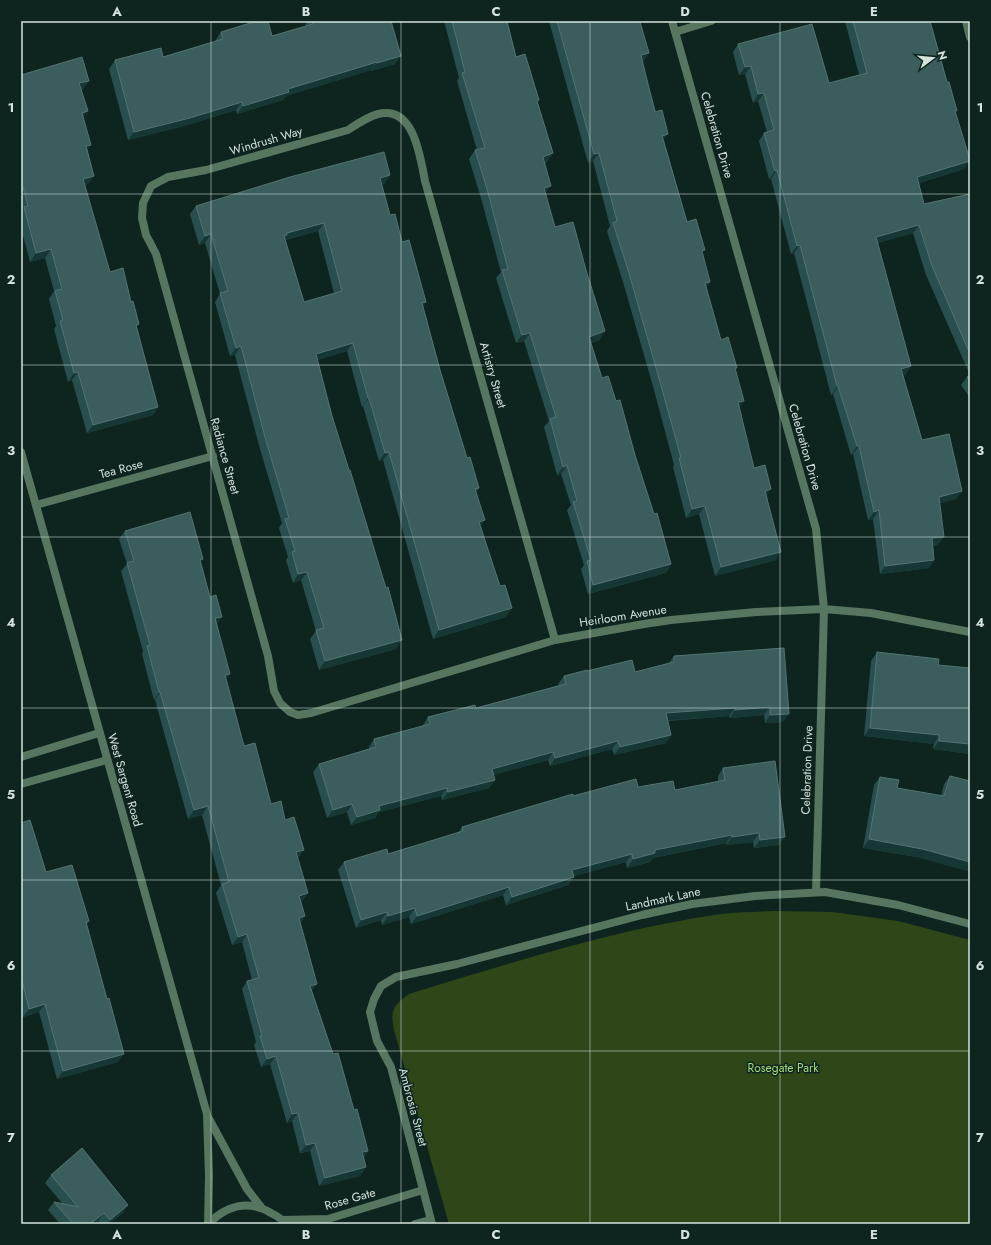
<svg xmlns="http://www.w3.org/2000/svg" width="991" height="1245" font-family="Jost,sans-serif">
  <style>
    .green { fill: #2f4618 }
    .lines { fill: none; stroke-linecap: round; stroke-linejoin: round }
    .minor { stroke: #57765f; stroke-width: 8 }
    .tertiary { stroke: #57765f; stroke-width: 8 }
    .wall { fill: #284e4d; fill-rule: evenodd }
    .shaded-wall { fill: #163734 }
    .building { fill: #3b5e5d; stroke: #537371; fill-rule: evenodd }
    .grid { fill: none; stroke: #d5e3de; stroke-width: 1; stroke-opacity: 0.55 }
    .labels { text-anchor: middle; dominant-baseline: central; stroke-width: 3; stroke-linejoin: round; paint-order: stroke }
    .street-label { font-size: 12px; fill: #d5e3de; stroke: #0e251f }
    .park-label { font-size: 12px; fill: #a8dd7a; stroke: #0e251f }
    .neatline { fill: none; stroke: #d5e3de; stroke-width: 1.5 }
    .grid-label { font-size: 13px; text-anchor: middle; font-weight: bold; fill: #d5e3de }
  </style>
  <rect width="100%" height="100%" fill="#0e251f"/>
  <path class="green" d="M775 911 832 912 898 921 970 940V1224H449L394 1030C390 1011 393 1005 409 994 511 963 615 929 721 914 738 912 757 912 775 911Z"/>
  <g class="lines">
    <path class="minor" d="M672 21 816 529 824 609 816 892
      M966 21 970 37
      M675 32 711 21
      M36 505 213 456
      M555 640 425 181C420 156 414 105 378 114 367 117 357 124 348 130L206 170 168 177 151 186 143 203 142 218 146 235 156 254 268 656 274 691 280 703 290 712 298 715 311 713 555 640 644 624 671 620 756 612 824 609 871 613 970 632
      M21 757 99 733
      M21 784 107 760
      M283 1220 328 1219 423 1190
      M415 1224 430 1220
      M432 1224 391 1067 377 1041 370 1012 374 999 381 986 396 977 457 964 642 915 692 904 755 896 825 892 898 905 970 924"/>
    <path class="tertiary" d="M21 452 207 1114 209 1176 208 1224
      M208 1117 247 1189 261 1207
      M208 1224C226 1206 248 1199 271 1213 277 1216 282 1219 286 1224"/>
  </g>
  <path class="wall" d="M308 21H391L395 64 371 71V70L286 96 283 100 237 114 236 110 184 126 128 140 109 69 115 60 163 57 215 41 221 32 272 36 306 26 305 25Z
    M444 21H507L516 57 537 103 553 153 547 162 545 163V194L555 227 600 340 591 343 602 378 616 401 635 455 654 514 671 564 666 573 588 594 581 569 584 565 567 510 571 505 561 474 557 475 544 427 549 421 524 341 516 343 496 278 501 272 481 198 469 159 475 150H477L457 81 459 78Z
    M549 21H635L649 53 642 62 646 76 687 222 702 254 710 282 706 288 721 340 736 370 739 407 754 468 767 495 776 560 715 576 699 514 686 518 673 467 674 465 654 390 623 282 607 231 610 226 593 161 588 163Z
    M845 21H930L956 113 964 169 919 183 924 204 970 194V398L961 385 967 377 970 375 926 275 913 233 878 243 911 366 905 375H903L922 440 962 491 956 499 940 503 938 545 933 546 934 560 929 568 880 574 873 519 868 520 853 454 851 455 833 394 831 395 794 253 791 254 771 179H769L759 141 764 133 767 132 758 101 753 103 745 74 739 75 733 52 738 44 829 83 859 75Z
    M21 75 89 81 83 89 81 90 88 111 83 117 91 145 87 150 94 176 88 184 84 185 110 272 131 302 139 324 136 327 158 407 153 415 87 433 72 380 68 382 54 329 56 326 49 299 54 291 45 258 30 262 21 228Z
    M390 175 384 184H381L390 215 402 242 426 302 423 306 440 370 467 458 479 488 476 492 481 526 506 617 433 639 383 460 379 461 363 406 362 407 347 351 317 360 332 416 396 649 319 670 310 639 316 631 301 580 293 583 286 560 288 557 279 528 282 523 260 449 235 355 230 356 215 302 220 294 205 243 199 245 190 214 196 206ZM318 231 334 293 304 302 285 240Z
    M125 531 203 559 200 562 217 624 226 679 244 746 271 804 285 820 304 850 297 859 308 893 302 901 301 902 305 916 300 923 312 991 333 1054 354 1110 368 1151 364 1157 366 1167 360 1176 319 1186 310 1151 300 1153 292 1121 287 1123 270 1064 261 1067 254 1045 256 1042 242 989 247 981 252 980 242 942 232 945 216 893 221 885 202 815 188 819 155 700H154L142 654 143 651 121 571 127 564 119 539Z
    M784 648 783 722 765 723 764 715 730 718 729 716 668 721 671 735 666 743 614 755 612 749 550 766 548 760 493 775 495 780 489 788 442 800 441 796 379 812 375 818 351 825 347 812 327 818 313 772 319 764 369 749V747L374 739 423 726V725L428 717 476 708 559 685 558 684 564 676 587 671 635 672 669 663 674 656Z
    M877 652 938 665 970 754 933 749 934 744 864 736 871 661Z
    M723 768 779 845 754 848 753 842 726 845V843L653 858 650 862 627 868 626 862 574 876 568 885 506 905 503 895 411 924 409 917 382 925 381 920 356 928 338 870 344 862 388 854 458 833 462 827 573 796 638 787 675 790 718 782V776Z
    M950 776 970 781 916 857 863 848 874 785 880 777 897 788 941 796 944 784Z
    M21 823 46 872 89 921 87 924 118 1062 57 1079 39 1012 23 1017 21 1007Z
    M51 1175 123 1213 109 1224H100L98 1221 95 1224H60L48 1210 54 1202 62 1203 45 1183Z"/>
  <path class="shaded-wall" d="M649 53 643 62 635 64 641 55Z
    M401 56 395 64 371 71 377 63Z
    M377 62 371 70 286 96 283 100 237 114 243 106 288 89Z
    M751 66 745 74 739 75 745 67Z
    M89 81 83 89 73 92 79 83Z
    M764 93 758 101 753 103 758 94Z
    M242 102 236 110 184 126 128 140 134 132Z
    M88 111 82 119V113Z
    M668 134 662 142V136Z
    M91 145 85 153 86 146Z
    M553 153 547 162 537 165 543 157Z
    M599 153 593 161 588 163 594 154Z
    M970 161 964 169 911 185 917 177Z
    M777 170 771 179H769L775 171Z
    M390 175 384 184 374 186 380 178Z
    M94 176 88 184 77 188 83 179Z
    M551 186 545 194 544 188Z
    M324 223 318 231 283 240 278 244 287 233Z
    M919 225 913 233 871 245 876 237Z
    M211 234 205 243 199 245 205 236Z
    M800 245 794 253 791 254 797 246Z
    M51 249 45 258 30 262 36 253Z
    M710 282 705 290V283Z
    M426 302 421 310 422 303Z
    M605 331 600 340 583 345 589 337Z
    M530 333 524 341 516 343 522 335Z
    M353 343 347 351 310 362 316 354Z
    M241 346 235 355 230 356 236 348Z
    M911 366 905 375 895 377 901 369Z
    M78 372 72 380 68 382 74 373Z
    M837 386H838L833 394 831 395Z
    M368 398H369L363 406 362 407Z
    M744 401 738 409V402Z
    M158 407 153 415 87 433 93 425Z
    M857 446H859L853 454 851 455Z
    M389 452 383 460 379 461 385 453Z
    M567 465 561 474 557 475 563 467Z
    M771 489 765 498V491Z
    M962 491 956 499 933 505 939 497Z
    M705 506 699 514 686 518 692 509Z
    M879 510 873 519 868 520 874 512Z
    M485 520 479 528V522Z
    M944 537 938 545 926 547 932 538Z
    M781 552 776 560 715 576 721 567Z
    M934 560 929 568 880 574 885 566Z
    M671 564 666 573 588 594 593 585Z
    M307 572 301 580 293 583 298 574Z
    M512 608 506 617 433 639 439 630Z
    M222 617 216 625 215 618Z
    M402 640 396 649 319 670 325 661Z
    M230 674 224 682 225 675Z
    M159 692H160L155 700H154Z
    M770 707 764 715 730 718 735 710Z
    M735 708 729 716 660 721 666 713Z
    M789 714 783 722 765 723 770 715Z
    M870 728 939 735 934 744 864 736Z
    M671 735 666 743 614 755 620 747Z
    M618 741 612 749 550 766 555 758Z
    M939 741 970 744V754L933 749Z
    M553 752 548 760 486 777 492 769Z
    M495 780 489 788 442 800 448 792Z
    M447 788 441 796 379 812 375 818 351 825 357 817 379 806Z
    M352 804 347 812 327 818 333 810Z
    M208 806 202 815 188 819 194 810Z
    M759 833 753 842 726 845 732 837Z
    M732 835 726 843 653 858 650 862 627 868 633 859 655 850Z
    M785 837 779 845 754 848 760 840Z
    M869 839 922 849 970 862V872L916 857 863 848Z
    M304 850 298 858 290 861 296 852Z
    M632 854 626 862 566 878 572 870Z
    M574 877 568 885 506 905 512 897Z
    M509 887 503 895 411 924 417 916Z
    M308 893 302 901 293 904 299 896Z
    M415 908 409 917 382 925 388 916Z
    M387 912 381 920 356 928 361 920Z
    M305 916 299 924V918Z
    M247 934 242 942 232 945 238 937Z
    M317 984 311 992 310 986Z
    M45 1004 39 1012 23 1017 29 1009Z
    M124 1054 118 1062 57 1079 63 1071Z
    M276 1056 270 1064 261 1067 267 1059Z
    M298 1113 292 1121 287 1123 292 1114Z
    M315 1143 310 1151 300 1153 306 1145Z
    M368 1151 362 1159V1152Z
    M366 1167 360 1176 319 1186 325 1178Z
    M128 1205 123 1213 109 1224H107L110 1220Z
    M104 1213 98 1221 95 1224H90Z"/>
  <path class="building" d="M257 21H268L272 36 313 24 312 21H391L401 56 377 63V62L288 89 289 92 243 106 242 102 190 118 134 132 115 60 161 48 163 57 223 39 221 32Z
    M452 21H507L516 57 525 54 539 100 537 101 553 153 543 157 551 186 544 188 555 227 573 222 586 270 605 331 589 337 602 378 608 376 616 401 620 400 635 455 654 514 657 513 671 564 593 585 587 561 591 560 573 502 577 501 567 465 563 467 550 419 556 417 530 333 522 335 502 270 508 269 487 189 475 150 485 148 462 73 465 72Z
    M557 21H635L636 23 640 22 649 53 641 55 646 76 655 112 662 110 668 134 662 136 687 222 696 219 705 250 702 251 710 282 705 283 721 340 728 337 737 368H735L744 401 738 402 754 468 765 465 771 489 765 491 781 552 721 567 705 506 692 509 679 458H681L660 382 629 273 613 223 617 221 599 153 594 154Z
    M853 21H930L947 82H949L957 111H955L970 160V161L917 177 924 204 970 194V354L932 266 919 225 876 237 911 366 901 369 922 440 949 434 962 491 939 497 944 537 932 538 934 560 885 566 879 510 874 512 859 446H857L838 386H837L800 245 797 246 777 170 775 171 764 133 774 130 764 93 758 94 751 66 745 67 738 44 812 24 829 83 867 73Z
    M82 57 89 81 79 83 88 111 82 113 91 145 86 146 94 176 83 179 110 272 123 268 131 302 133 301 139 324 136 325 158 407 93 425 78 372 74 373 60 321 63 320 55 291 62 289 51 249 36 253 24 207 28 206 21 180V140L22 139 21 134V75Z
    M384 152 390 175 380 178 390 215 395 214 402 242 409 240 426 302 422 303 440 370 467 458 470 457 479 488 475 489 485 520 479 522 500 586 505 585 512 608 439 630 389 452 385 453 369 398H368L353 343 316 354 332 416 349 470H350L386 588 388 587 402 640 325 661 316 630 324 628 307 572 298 574 292 552 295 551 285 519 289 518 266 441 241 346 236 348 220 293 228 291 211 234 205 236 196 206 290 177ZM324 223 342 291 304 302 284 236 287 235V233Z
    M970 375V381L967 377Z
    M190 512 203 559 200 560 210 597 216 595 222 617 215 618 230 674 225 675 244 746 255 743 271 804 281 801 285 820 294 817 304 850 296 852 308 893 299 896 305 916 299 918 317 984 310 986 333 1054 338 1053 354 1110 357 1109 368 1151 362 1152 366 1167 325 1178 315 1143 306 1145 298 1113 292 1114 276 1056 267 1059 260 1036H262L247 981 259 978 247 934 238 937 222 884 229 882 208 806 194 810 160 692H159L147 646 150 645 127 563 134 561 125 531Z
    M784 648 789 714 770 715V707L735 710V708L666 713 671 735 620 747 618 741 555 758 553 752 492 769 495 780 448 792 447 788 379 806 380 810 357 817 352 804 333 810 319 764 376 747 374 739 430 724 428 717 475 705 476 708 566 684 564 676 587 670V671L632 660 635 672 674 662V656Z
    M877 652 939 659 938 665 970 668V744L939 741V735L870 728Z
    M775 761 785 837 760 840 759 833 732 837V835L655 850V853L633 859 632 854 572 870 574 877 512 897 509 887 417 916 415 908 388 916 387 912 361 920 344 862 387 849 388 854 463 831 462 827 512 812 573 794V796L636 779 638 787 673 781 675 790 725 780 723 768Z
    M950 776 970 781V862L922 849 869 839 880 777 899 780 897 788 944 796Z
    M30 820 46 872 72 865 89 921 86 922 107 999 109 998 124 1054 63 1071 45 1004 29 1009 21 976V823Z
    M82 1148 128 1205 110 1220 104 1213 90 1224H73L54 1202 78 1207 51 1175Z"/>
  <path class="grid" d="M211 21V1224M401 21V1224M590 21V1224M780 21V1224M21 194H970M21 365H970M21 537H970M21 708H970M21 880H970M21 1051H970"/>
  <g class="labels">
    <g class="street-label">
      <text transform="translate(717 135) rotate(74)">Celebration Drive</text>
      <text transform="translate(266 141) rotate(-16)">Windrush Way</text>
      <text transform="translate(493 375) rotate(74)">Artistry Street</text>
      <text transform="translate(805 447) rotate(74)">Celebration Drive</text>
      <text transform="translate(225 456) rotate(74)">Radiance Street</text>
      <text transform="translate(121 469) rotate(-15)">Tea Rose</text>
      <text transform="translate(623 616) rotate(-9)">Heirloom Avenue</text>
      <text transform="translate(807 770) rotate(-88)">Celebration Drive</text>
      <text transform="translate(125 780) rotate(74)">West Sargent Road</text>
      <text transform="translate(663 899) rotate(-12)">Landmark Lane</text>
      <text transform="translate(413 1107) rotate(75)">Ambrosia Street</text>
      <text transform="translate(350 1199) rotate(-16)">Rose Gate</text>
    </g>
    <g class="park-label">
      <text x="783" y="1068">Rosegate Park</text>
    </g>
  </g>
  <rect width="991" height="1245" fill="none" stroke="#0e251f" stroke-width="44"/>
  <g transform="translate(933 58) rotate(74)" stroke="#0e251f" stroke-width="3" paint-order="stroke">
  <path d="M0-3L7 15L0 10L-7 15Z" fill="#d5e3de"/>
  <text y="-6" font-size="11" font-weight="bold" text-anchor="middle" fill="#d5e3de">N</text>
  </g>
  <rect x="22" y="22" width="947" height="1201" class="neatline"/>
  <g class="grid-label">
    <text x="117" y="16">A</text>
    <text x="306" y="16">B</text>
    <text x="496" y="16">C</text>
    <text x="685" y="16">D</text>
    <text x="874" y="16">E</text>
    <text x="11" y="112">1</text>
    <text x="980" y="112">1</text>
    <text x="11" y="284">2</text>
    <text x="980" y="284">2</text>
    <text x="11" y="455">3</text>
    <text x="980" y="455">3</text>
    <text x="11" y="627">4</text>
    <text x="980" y="627">4</text>
    <text x="11" y="799">5</text>
    <text x="980" y="799">5</text>
    <text x="11" y="970">6</text>
    <text x="980" y="970">6</text>
    <text x="11" y="1142">7</text>
    <text x="980" y="1142">7</text>
    <text x="117" y="1239">A</text>
    <text x="306" y="1239">B</text>
    <text x="496" y="1239">C</text>
    <text x="685" y="1239">D</text>
    <text x="874" y="1239">E</text>
  </g>
</svg>
